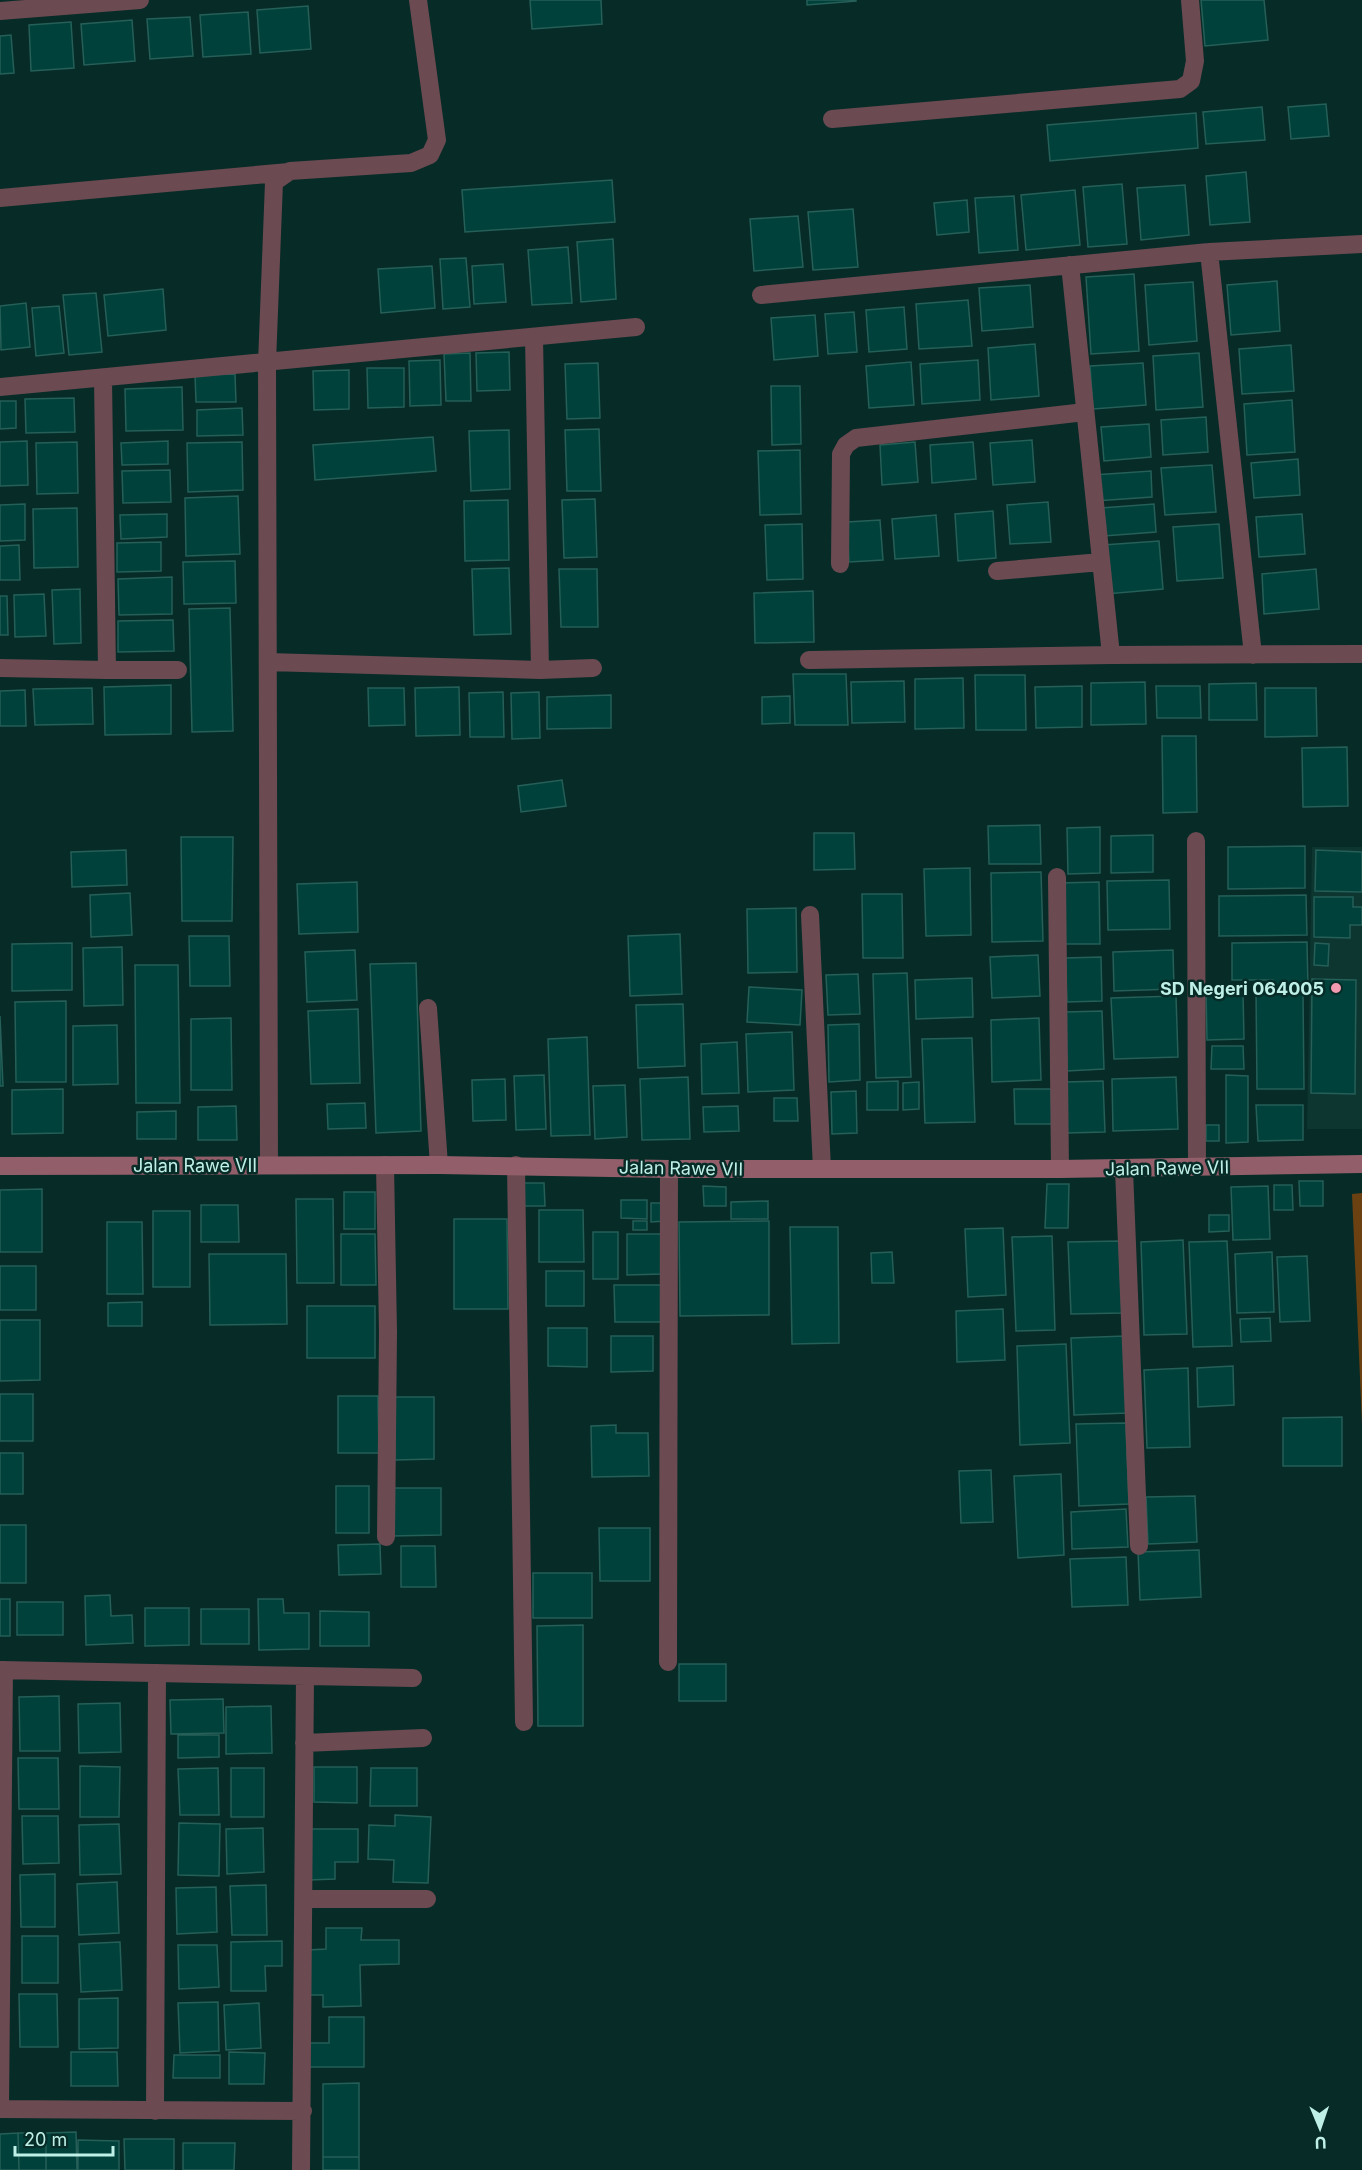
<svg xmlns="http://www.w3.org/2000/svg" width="1362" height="2170" font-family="Inter,sans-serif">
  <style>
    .built { fill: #0d3631 }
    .green { fill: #6b4112 }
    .building { fill: #00423b; stroke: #255f58; stroke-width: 1.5 }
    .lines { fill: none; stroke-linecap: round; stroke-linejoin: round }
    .street { stroke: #6b4a51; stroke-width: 18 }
    .secondary { stroke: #925e6a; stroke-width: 18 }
    .poi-dot { fill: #f29aaf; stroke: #072b27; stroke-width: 2 }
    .labels { text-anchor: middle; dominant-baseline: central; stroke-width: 5; stroke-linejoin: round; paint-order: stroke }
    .poi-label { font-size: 18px; font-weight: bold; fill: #bff0e8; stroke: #072b27; text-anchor: end }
    .street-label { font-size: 18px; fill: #bff0e8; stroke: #072b27 }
  </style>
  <rect width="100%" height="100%" fill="#072b27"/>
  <path class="built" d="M1312 847H1362V1129H1307Z"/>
  <path class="green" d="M1362 1193V1424L1352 1194Z"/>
  <path class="building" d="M530 0H601L602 24 532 29Z
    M807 0H856V1L807 5Z
    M1201 0H1264L1268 40 1205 46Z
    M308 6 311 49 260 53 257 10Z
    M248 12 251 54 203 57 200 15Z
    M190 17 193 56 150 59 147 19Z
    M132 20 135 61 84 65 81 24Z
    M71 22 74 68 31 71 29 25Z
    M11 35 14 73 0 74V36Z
    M1326 104 1329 136 1291 139 1288 107Z
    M1262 107 1265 140 1206 144 1203 112Z
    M1196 113 1198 148 1050 161 1047 125Z
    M1246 172 1250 222 1210 225 1206 176Z
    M612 180 615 222 465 232 462 190Z
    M1122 184 1127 244 1088 247 1083 187Z
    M1185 185 1189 235 1141 240 1137 188Z
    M1075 190 1080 245 1026 250 1021 195Z
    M1014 196 1018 250 979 253 975 198Z
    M967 200 969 232 937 235 934 203Z
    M853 209 858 267 813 270 808 212Z
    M798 216 803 267 754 271 750 219Z
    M613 239 616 299 581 302 577 242Z
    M568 247 572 303 532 305 528 250Z
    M466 258 470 307 443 309 440 259Z
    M503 264 506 302 474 304 472 266Z
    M432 266 435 308 381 313 378 269Z
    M1134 274 1139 351 1091 354 1086 277Z
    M1277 281 1280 331 1231 335 1227 285Z
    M1193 282 1197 341 1149 345 1145 285Z
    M1030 285 1033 327 982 331 979 288Z
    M163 289 166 330 108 336 104 295Z
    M96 293 102 352 69 355 63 295Z
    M968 300 972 346 919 349 916 304Z
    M26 303 30 347 1 350 0 306Z
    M59 306 64 353 36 356 32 308Z
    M904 307 907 349 869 352 866 310Z
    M854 312 857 352 828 354 825 314Z
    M815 315 818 356 774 360 771 318Z
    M1035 344 1039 396 991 400 988 348Z
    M1291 345 1294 391 1242 394 1239 349Z
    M509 352 510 390 477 391 476 353Z
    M470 353 471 401H446L444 354Z
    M1199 353 1203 407 1156 410 1153 356Z
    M440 360 441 405 410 406 409 361Z
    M978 360 980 400 922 404 920 364Z
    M911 362 914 405 869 408 866 366Z
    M598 363 600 418 567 419 565 364Z
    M1143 363 1146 405 1093 409 1090 366Z
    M367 368H404V407L368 408Z
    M349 370V409L314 410 313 371Z
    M235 374 236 402H196L195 375Z
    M771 386H800L801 444 772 445Z
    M182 387 183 430 126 431 125 389Z
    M74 398 75 432 26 433 25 399Z
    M1292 400 1295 452 1247 455 1244 404Z
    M0 401H16V428L0 429Z
    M242 408 243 435 197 436V410Z
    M1206 417 1208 452 1163 455 1161 420Z
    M1149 424 1151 457 1104 461 1101 427Z
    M599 429 601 491H567L565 430Z
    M509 430 510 489 471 491 469 431Z
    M433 437 436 471 315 480 313 445Z
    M1032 440 1035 482 993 485 990 443Z
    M27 441 28 485 0 486V442Z
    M168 441V464L122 465 121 443Z
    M77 442 78 493 37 494 36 443Z
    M242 442 243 490 188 492 187 443Z
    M915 442 918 482 882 485 880 445Z
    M973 442 976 479 932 483 930 445Z
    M800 450 801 514 760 515 758 451Z
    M1298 459 1300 495 1254 498 1251 463Z
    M1212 465 1216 512 1165 515 1161 468Z
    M170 470 171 502 123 503 122 471Z
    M1151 471 1152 497 1095 501 1093 475Z
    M238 496 240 554 186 556 185 498Z
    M595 499 597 557 564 558 562 500Z
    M508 500 509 560 465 561 464 501Z
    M1048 502 1051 542 1010 544 1007 505Z
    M25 504V540L0 541V505Z
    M1154 504 1156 532 1104 536 1101 508Z
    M77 508 78 567 34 568 33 509Z
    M993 511 996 558 958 561 955 514Z
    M167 514V537L121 539 120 515Z
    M1302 514 1305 554 1259 557 1256 517Z
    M936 515 939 556 895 559 892 519Z
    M880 520 883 560 849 562 847 522Z
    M802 524 803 579 767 580 765 525Z
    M1219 524 1223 578 1177 581 1173 527Z
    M1159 541 1163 589 1106 594 1103 545Z
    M161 542V571L117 572V543Z
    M19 545 20 580H0V546Z
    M235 561 236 603 184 604 183 562Z
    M509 568 511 634 474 635 472 569Z
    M559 569H597L598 627H561Z
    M1316 569 1319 609 1264 614 1262 574Z
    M172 577V614L119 615 118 579Z
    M80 589 81 643 54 644 52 590Z
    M813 591 814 642 755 643 754 593Z
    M44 594 46 636 15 637 14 595Z
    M0 596H7L8 635H0Z
    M230 608 233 731 192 732 189 609Z
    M173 620 174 651 118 652V621Z
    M793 674H846L848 725H795Z
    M975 675H1025L1026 730H976Z
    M963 678 964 728 915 729V679Z
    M904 681 905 722 852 723 851 682Z
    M1145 682 1146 724 1091 725V683Z
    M1256 683 1257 720H1209V684Z
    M171 685V734L105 735 104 687Z
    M1082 686V727L1036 728 1035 687Z
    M1156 686H1200L1201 718H1157Z
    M459 687 460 735 416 736 415 688Z
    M92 688 93 724 35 725 33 689Z
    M368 688H404L405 725 369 726Z
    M1265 688H1316L1317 736 1265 737Z
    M25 690 26 726H0V691Z
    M503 692 504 737H470L469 693Z
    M539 692 540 738 512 739 511 693Z
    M611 695V728L547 729V697Z
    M790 696V723L762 724V697Z
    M1162 736H1196L1197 812 1163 813Z
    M1347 747 1348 806 1303 807 1302 748Z
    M562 780 566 806 521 812 518 786Z
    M1040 825 1041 864H989L988 826Z
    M1100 827V873L1068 874 1067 828Z
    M814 833H854L855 869 814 870Z
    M1153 835V872L1111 873V836Z
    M181 837H233L232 921H182Z
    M1305 846V888L1228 889V847Z
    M126 850 127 885 72 887 71 852Z
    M1316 850 1362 852V892L1315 891Z
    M970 868 971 935 926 936 924 869Z
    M1041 872 1043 941 992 942 991 873Z
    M1169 880 1170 929 1108 930 1107 881Z
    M357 882 358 932 299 934 297 884Z
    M1099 882 1100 944H1059L1058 883Z
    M130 893 132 935 91 937 90 895Z
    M862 894H902L903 958H863Z
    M1306 895 1307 935 1219 936V896Z
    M1314 897H1353V907H1362V925H1350V938L1314 937Z
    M796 908 797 972 748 973 747 909Z
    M680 934 682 994 630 996 628 936Z
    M189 936H229L230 986H190Z
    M1307 942 1308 986 1273 987V980H1232V943Z
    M72 943V990L12 991V944Z
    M1315 943 1329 944 1328 966 1314 965Z
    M122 947 123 1005 84 1006 83 948Z
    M355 950 357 1000 307 1002 305 952Z
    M1173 950 1174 989 1114 991 1113 952Z
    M1038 955 1040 996 992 998 990 957Z
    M1101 957 1102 1001 1067 1002 1065 958Z
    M416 963 421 1131 376 1133 370 964Z
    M135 965H178L180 1103H136Z
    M907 973 911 1077 876 1078 873 974Z
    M858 974 860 1014 828 1015 826 975Z
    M972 978 973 1017 916 1019 915 980Z
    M1312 979 1356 980 1355 1094 1311 1093Z
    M749 987 802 990 800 1025 747 1022Z
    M1206 992H1243L1244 1039 1207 1040Z
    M1256 992H1303L1304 1089H1257Z
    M1176 996 1178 1057 1114 1059 1111 998Z
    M66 1001V1082H16L15 1002Z
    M683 1004 685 1066 638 1068 636 1005Z
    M358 1009 360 1083 311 1084 308 1011Z
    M1102 1011 1104 1069 1067 1071 1065 1012Z
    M0 1016 3 1086H0Z
    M231 1018 232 1090H191V1019Z
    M1039 1018 1041 1080 992 1082 991 1020Z
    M859 1024 860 1080 829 1082 828 1025Z
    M117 1025 118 1084 73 1085V1026Z
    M792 1032 794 1090 748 1092 746 1034Z
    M587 1037 590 1135 551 1136 548 1039Z
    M972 1038 975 1122 925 1123 922 1039Z
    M737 1042 739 1093 702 1094 701 1044Z
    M1212 1046H1243L1244 1069H1211Z
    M544 1075 546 1129 516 1130 514 1076Z
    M1226 1075 1248 1076V1142L1226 1143Z
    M688 1077 690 1139 642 1140 640 1079Z
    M1176 1077 1178 1129 1113 1131 1112 1079Z
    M505 1079 506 1120 473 1121 472 1080Z
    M898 1081V1110H867V1082Z
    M1103 1081 1105 1132 1067 1133 1065 1082Z
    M919 1082V1109L903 1110V1083Z
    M625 1085 627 1137 595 1139 593 1086Z
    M63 1089V1133L12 1134V1090Z
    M1014 1089H1051L1052 1124H1015Z
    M856 1091 857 1133 832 1134 831 1092Z
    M774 1098H797L798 1121H774Z
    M365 1103 366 1128 328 1129 327 1104Z
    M1256 1105H1303V1140L1258 1141Z
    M236 1106 237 1140H198V1107Z
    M738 1106 739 1131 704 1132 703 1107Z
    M176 1111V1139H137V1112Z
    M1206 1125H1219V1141H1206Z
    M1299 1181H1323V1206H1300Z
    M521 1183H544L545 1206H521Z
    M1047 1184H1069L1068 1228H1045Z
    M1274 1185H1292L1293 1210H1274Z
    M703 1186 726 1187V1206H704Z
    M1268 1186 1270 1239 1233 1240 1231 1187Z
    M42 1189V1252H0V1190Z
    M344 1192H375V1229H344Z
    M296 1199H333L334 1283H297Z
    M621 1200H647V1219L621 1218Z
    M768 1201V1219H731V1202Z
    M651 1203H665V1221L651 1222Z
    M201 1205H238L239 1242H201Z
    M539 1210H583L584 1262H539Z
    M153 1211H190V1287H153Z
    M1209 1215H1229V1231L1209 1232Z
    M454 1219H507L508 1309H454Z
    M633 1221H647V1230H633Z
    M769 1221V1315L680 1316 679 1222Z
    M107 1222H142L143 1294H107Z
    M790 1227H838L839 1343 792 1344Z
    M1003 1228 1006 1295 968 1297 965 1229Z
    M593 1232H618V1279H593Z
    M341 1234H375L376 1285H341Z
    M627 1234H663L662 1274 627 1275Z
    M1052 1236 1055 1330 1016 1331 1012 1237Z
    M1183 1240 1187 1334 1144 1335 1141 1242Z
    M1119 1241 1122 1313 1071 1314 1068 1242Z
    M1227 1241 1232 1346 1193 1347 1189 1242Z
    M892 1252 894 1283H872L871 1253Z
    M1272 1252 1274 1312 1237 1313 1235 1254Z
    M209 1254H286L287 1324 210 1325Z
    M1307 1256 1310 1321 1280 1322 1277 1257Z
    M0 1266H36V1310H0Z
    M546 1271H584V1306H546Z
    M614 1285H661V1322H615Z
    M142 1302V1326H108V1303Z
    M307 1306H375V1358H307Z
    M1003 1309 1005 1360 957 1362 956 1311Z
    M1270 1318 1271 1341 1241 1342 1240 1319Z
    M0 1320H40V1380L0 1381Z
    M548 1328H587V1367L548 1366Z
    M611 1336H653V1371L611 1372Z
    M1125 1336 1128 1413 1074 1415 1071 1338Z
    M1066 1344 1070 1443 1020 1445 1017 1346Z
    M1233 1366 1234 1405 1198 1407 1197 1368Z
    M1188 1368 1190 1447 1147 1448 1144 1370Z
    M0 1394H33V1441H0Z
    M338 1396H378L379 1453H338Z
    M395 1397H434V1459L395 1460Z
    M1342 1417V1466H1283V1418Z
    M1126 1423 1129 1504 1079 1506 1076 1424Z
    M616 1425V1433H648L649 1476 592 1477 591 1426Z
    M0 1453H23V1494H0Z
    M991 1470 993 1522 961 1523 959 1471Z
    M1061 1474 1064 1555 1018 1558 1014 1476Z
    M336 1486H369V1533H336Z
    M391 1488H441V1535L392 1536Z
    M1195 1496 1197 1542 1148 1544 1146 1497Z
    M1126 1509 1128 1547 1072 1549 1071 1512Z
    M0 1525H26V1583H0Z
    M599 1528H650V1581H600Z
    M380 1544 381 1574 339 1575 338 1545Z
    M401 1546H435L436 1587H401Z
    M1199 1550 1201 1597 1140 1600 1138 1552Z
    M1126 1557 1128 1605 1072 1607 1070 1559Z
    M533 1573H592V1618H533Z
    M110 1595 111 1616 132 1615 133 1643 86 1645 85 1596Z
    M0 1599H10V1636H0Z
    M258 1599H283L284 1613H309V1649L259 1650Z
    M17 1602H63V1635H17Z
    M145 1608H189V1645L145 1646Z
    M201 1609H249V1644H201Z
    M320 1611 369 1612V1646H320Z
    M583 1625V1726H538L537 1626Z
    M679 1664H726V1701H679Z
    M59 1696 60 1751H20L19 1697Z
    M223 1699 224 1733 171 1734 170 1700Z
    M120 1703 121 1752 79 1753 78 1704Z
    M271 1706 272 1753 226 1754V1707Z
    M178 1735H219V1757L178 1758Z
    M18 1758H58L59 1809H19Z
    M80 1766 120 1767 119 1817H80Z
    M314 1767H357V1803L314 1802Z
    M218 1768 219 1815H180L178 1769Z
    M231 1768H264V1817H231Z
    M371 1768H417V1806H370Z
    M395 1815 431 1817 428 1883 393 1882 394 1860 368 1859 369 1825 395 1826Z
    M22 1816H58L59 1863 23 1864Z
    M179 1823 220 1824 219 1876 178 1875Z
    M119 1824 121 1874 80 1875 79 1825Z
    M263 1828 264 1872 227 1874 226 1829Z
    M309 1829H358V1862H335V1879L309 1880Z
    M55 1874V1927H21L20 1875Z
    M117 1882 119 1933 79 1935 77 1884Z
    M266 1885 267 1935H232L230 1886Z
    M216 1887 217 1932 177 1934 176 1888Z
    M326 1928H362L361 1940H399V1964L360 1965 361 2006 323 2007V1995H308L307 1950 326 1949Z
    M22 1936H58V1983H22Z
    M282 1941V1966H265L266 1991H231V1942Z
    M120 1942 122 1990 81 1992 79 1944Z
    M178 1945H217L219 1987 179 1989Z
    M19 1994H57L58 2047H20Z
    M118 1998V2048L79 2049V1999Z
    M218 2002 219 2051 180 2053 178 2003Z
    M259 2003 261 2048 226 2050 224 2005Z
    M329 2017H364V2067H308L307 2043H329Z
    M71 2052H117L118 2086H71Z
    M229 2052 265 2053 264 2084H229Z
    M174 2055H220V2078H173Z
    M359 2083V2157H323V2084Z
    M76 2132 77 2170H46V2133Z
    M18 2133H46V2170H19Z
    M18 2133 19 2170H0V2134Z
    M124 2139H174V2170H125Z
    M78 2140 119 2141V2170H78Z
    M183 2143H235L234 2170H183Z
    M323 2157H359V2170H323Z"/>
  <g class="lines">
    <path class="street" d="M0 11 140 0
      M832 119 1180 89 1191 81 1195 61 1190 0
      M0 198 289 172
      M1209 252 1253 655
      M1070 265 1111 655
      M761 295 1209 252 1362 244
      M534 337 540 670
      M0 387 636 327
      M840 564 841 454 846 445 856 438 1085 412
      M997 571 1101 562
      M809 660 1111 655 1362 654
      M268 662 540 670 593 668
      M0 668 107 670 103 378
      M107 670H178
      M1196 841 1197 1167
      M1057 877 1060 1169
      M810 915 822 1169
      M428 1008 439 1165
      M269 1165 267 363 274 182 290 171 411 163 430 155 437 140 418 0
      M385 1165 388 1332 386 1537
      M516 1165 524 1722
      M1124 1169 1139 1546
      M668 1662 669 1169
      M0 1670 413 1678
      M304 1743 423 1738
      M304 1899H427
      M0 2109 4 1670
      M0 2109 303 2111
      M155 2111 157 1673
      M301 2170 305 1676"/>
    <path class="secondary" d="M0 1166 439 1165 669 1169H1060L1362 1164"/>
  </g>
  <circle class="poi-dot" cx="1336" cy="988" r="6"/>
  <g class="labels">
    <g class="poi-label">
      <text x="1324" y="988">SD Negeri 064005</text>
    </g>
    <g class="street-label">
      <text x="195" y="1165">Jalan Rawe VII</text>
      <text transform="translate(681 1168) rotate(1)">Jalan Rawe VII</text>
      <text transform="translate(1167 1168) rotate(-1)">Jalan Rawe VII</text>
    </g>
  </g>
  <g transform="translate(1320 2128) rotate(178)" stroke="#072b27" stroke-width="4.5" paint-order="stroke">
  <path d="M0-4.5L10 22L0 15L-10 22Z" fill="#bff0e8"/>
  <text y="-9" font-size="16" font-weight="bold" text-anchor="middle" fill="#bff0e8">U</text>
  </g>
  <path d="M15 2146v9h98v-9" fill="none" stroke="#bff0e8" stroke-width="3"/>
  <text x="24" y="2146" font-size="18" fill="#bff0e8" stroke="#072b27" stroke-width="4.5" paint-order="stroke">20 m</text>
</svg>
